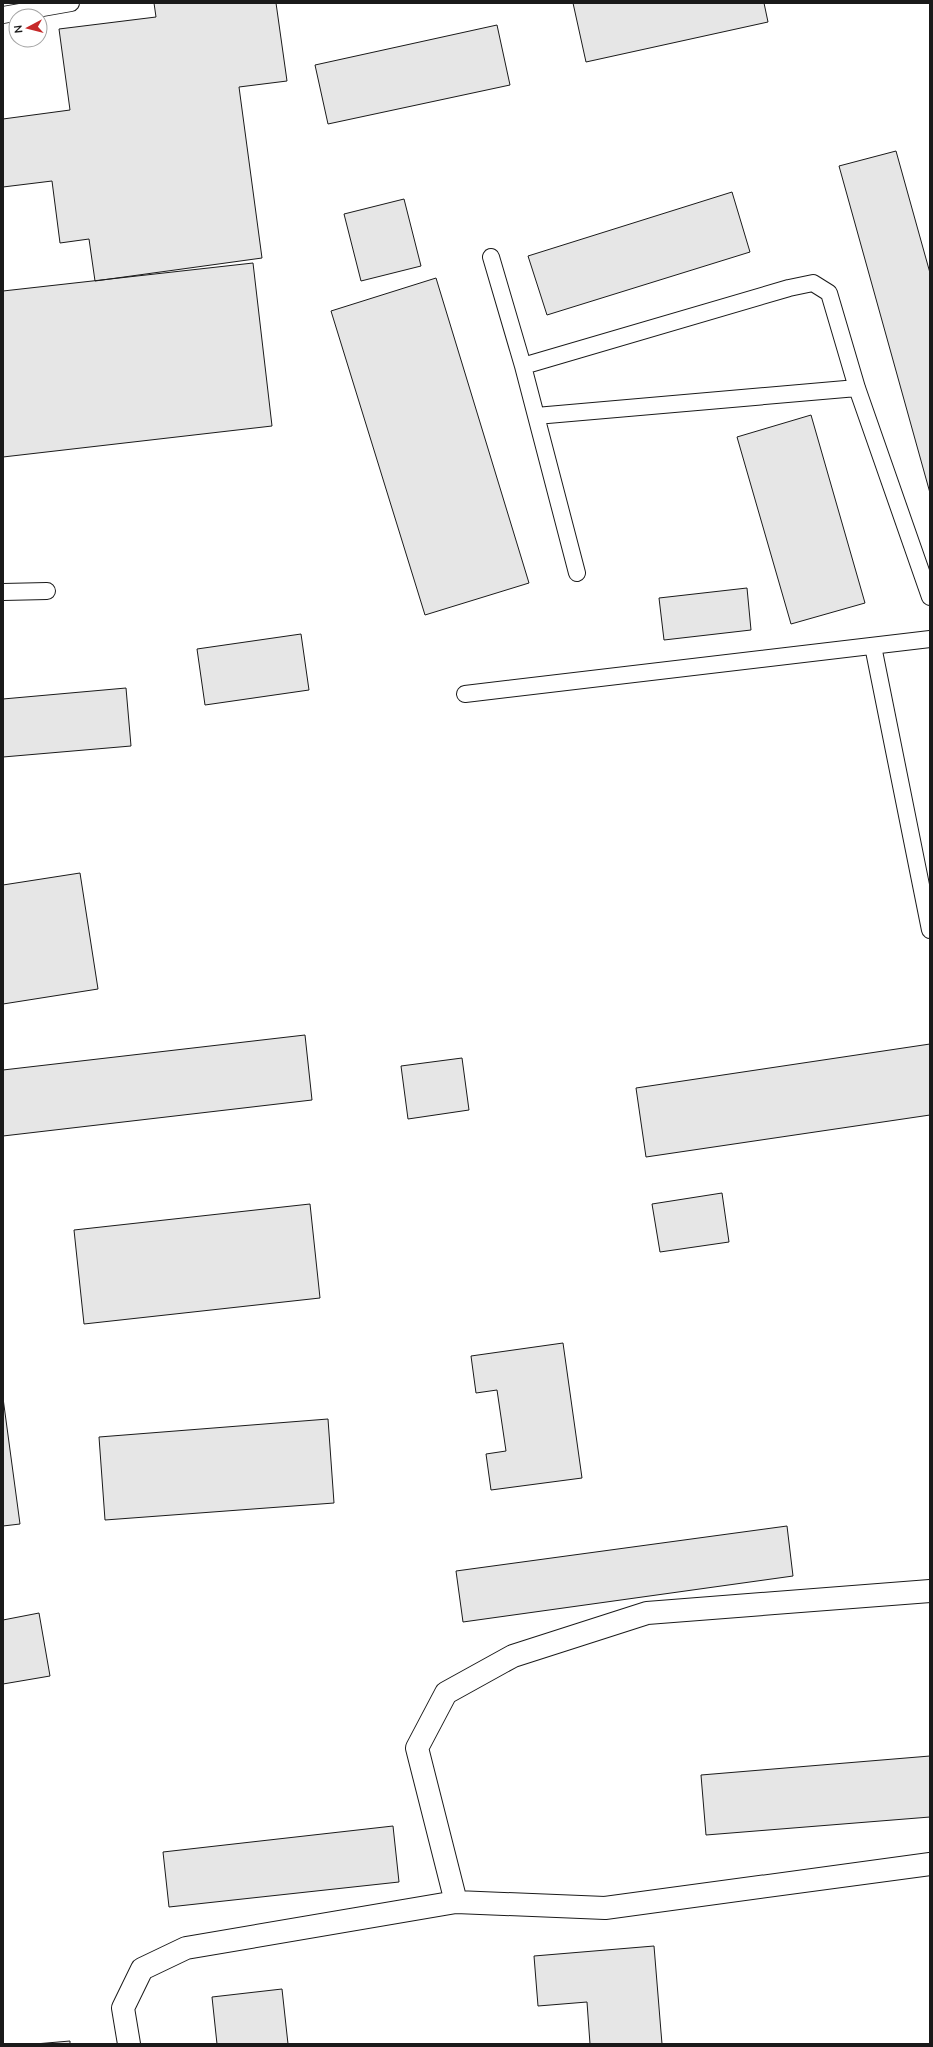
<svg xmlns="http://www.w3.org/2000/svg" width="933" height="2047" font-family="'Nunito Sans',sans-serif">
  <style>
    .building { fill: #e6e6e6; stroke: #1a1a1a }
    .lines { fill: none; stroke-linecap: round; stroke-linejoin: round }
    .service-casing { stroke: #1a1a1a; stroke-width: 18 }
    .minor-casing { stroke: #1a1a1a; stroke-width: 24 }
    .service { stroke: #fff; stroke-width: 16 }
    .minor { stroke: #fff; stroke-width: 22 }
  </style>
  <rect width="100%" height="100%" fill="#fff"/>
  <path class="building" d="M154 3H276L287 81 239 87 262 258 95 281 89 239 60 243 52 181 3 187V119L70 110 59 29 156 17Z
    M573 3H764L768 22 586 62Z
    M497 25 510 85 328 124 315 65Z
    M896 151 930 273V493L839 166Z
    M732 192 750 252 547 315 528 256Z
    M404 199 421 266 361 281 344 214Z
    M253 263 272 426 3 457V291Z
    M436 278 529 583 425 615 331 311Z
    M811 415 865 603 791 624 737 437Z
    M747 588 751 630 664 640 659 598Z
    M301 634 309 690 205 705 197 649Z
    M126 688 131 746 3 757V699Z
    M80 873 98 989 3 1004V885Z
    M305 1035 312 1100 3 1136V1070Z
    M930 1044V1115L646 1157 636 1088Z
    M462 1058 469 1110 408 1119 401 1066Z
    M722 1193 729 1242 660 1252 652 1204Z
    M310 1204 320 1298 84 1324 74 1230Z
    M563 1343 582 1478 491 1490 486 1454 506 1451 497 1390 476 1393 471 1356Z
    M3 1398 20 1524 3 1526Z
    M328 1419 334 1503 105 1520 99 1437Z
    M787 1526 793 1576 463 1622 456 1571Z
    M39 1613 50 1676 3 1684V1620Z
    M930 1756V1817L706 1835 701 1775Z
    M393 1826 399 1882 169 1907 163 1852Z
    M654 1946 662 2044H590L587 2002 538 2006 534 1956Z
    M282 1989 288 2044H217L212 1997Z
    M70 2041V2044H35Z"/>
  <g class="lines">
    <defs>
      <path id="service" d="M3 15 71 3
        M491 257 523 366 577 573
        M523 366 789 288 813 283 829 293 857 388 930 597
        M536 416 857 388
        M3 592 47 591
        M873 646 930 930
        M465 694 930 639"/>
      <path id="minor" d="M456 1902 417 1748 446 1693 513 1656 647 1613 930 1591
        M129 2044 123 2008 142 1969 186 1948 456 1902 605 1908 930 1864"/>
    </defs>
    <use href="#service" class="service-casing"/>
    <use href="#minor" class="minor-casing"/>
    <use href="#service" class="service"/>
    <use href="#minor" class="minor"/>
  </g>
  <rect width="933" height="2047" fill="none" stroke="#1a1a1a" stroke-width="8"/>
  <g transform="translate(28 28) rotate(263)"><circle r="19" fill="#ffffff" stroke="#a3a3a3"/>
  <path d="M0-3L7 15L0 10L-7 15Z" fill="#c62828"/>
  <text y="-6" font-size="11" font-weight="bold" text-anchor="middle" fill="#1a1a1a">N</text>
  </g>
</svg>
